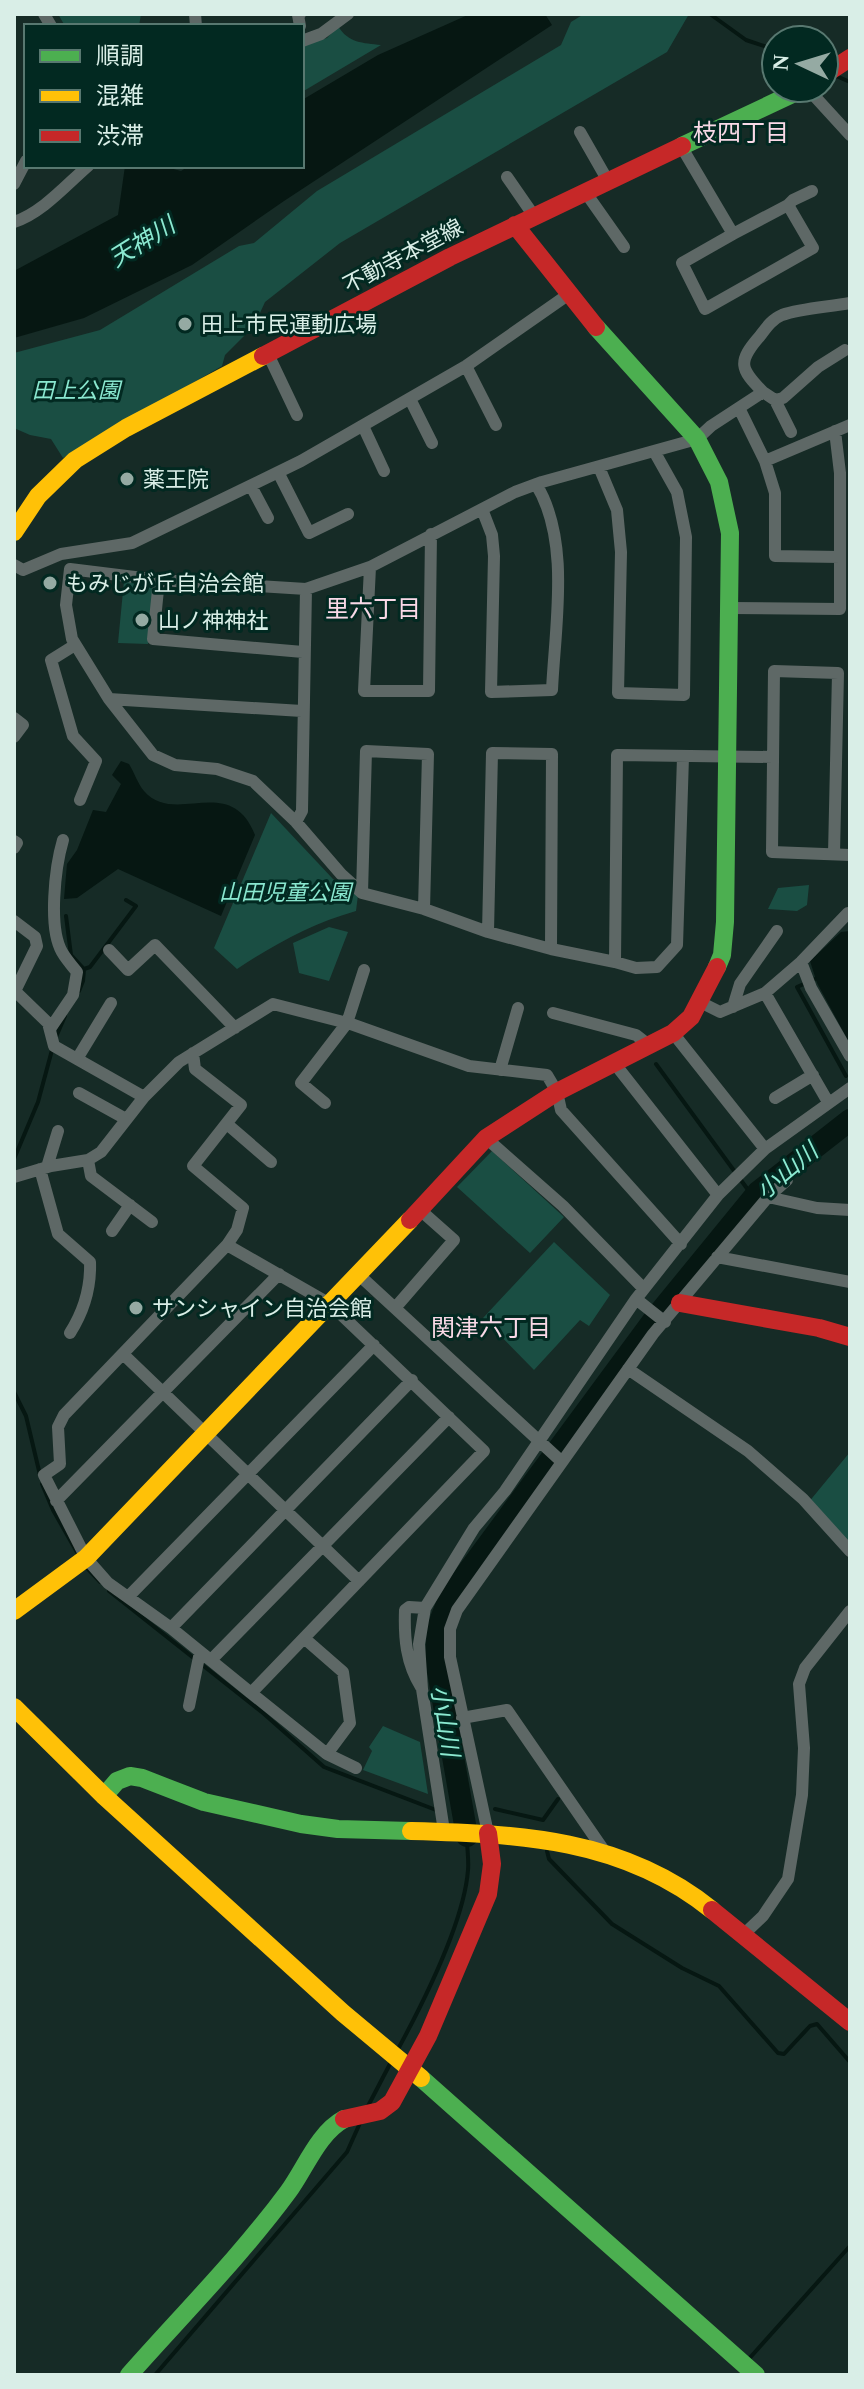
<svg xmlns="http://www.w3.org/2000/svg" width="864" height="2389" font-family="'Times New Roman','Noto Sans JP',serif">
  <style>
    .green { fill: #1a4e43 }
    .water { fill: #061712 }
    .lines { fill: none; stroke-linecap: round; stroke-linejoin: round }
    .stream { stroke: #061712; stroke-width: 4 }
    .river { stroke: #061712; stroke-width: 22 }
    .street { stroke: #5e6866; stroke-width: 12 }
    .fast { stroke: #4caf50; stroke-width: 18 }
    .slow { stroke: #ffc107; stroke-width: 18 }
    .jam { stroke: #c62828; stroke-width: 18 }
    .poi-dot { fill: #95aaa3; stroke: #022921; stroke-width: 3 }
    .labels { text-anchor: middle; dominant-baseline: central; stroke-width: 6; stroke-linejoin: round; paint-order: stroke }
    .street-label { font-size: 22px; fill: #d9eee7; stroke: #022921 }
    .poi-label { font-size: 22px; fill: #d9eee7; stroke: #022921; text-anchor: start }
    .park-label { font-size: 22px; font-style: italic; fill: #8ae8d0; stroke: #022921 }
    .neighbourhood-label { font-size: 24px; fill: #f9d9e7; stroke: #022921 }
    .water-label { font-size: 24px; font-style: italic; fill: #8be9d1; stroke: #022921 }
  </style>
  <rect width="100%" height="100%" fill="#162b26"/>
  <path class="green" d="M58 14H141L139 26H65Z
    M584 14H689L667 52 340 243 265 302 254 326 225 355 222 366 63 458 51 439 30 435 14 428V353L100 330 239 246 254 243 317 191 561 45 571 22Z
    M338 26C348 43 363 43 381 45L302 92V45L327 38Z
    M124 581 153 584 148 644 118 643Z
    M271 813 333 879 358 895 356 911C313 923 275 944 237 969L214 948Z
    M809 885 807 905 797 911 768 909 778 888Z
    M329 927 348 932 329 981 299 973 293 943Z
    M492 1151 564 1217 530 1253 457 1187Z
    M554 1242 610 1295 589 1326 580 1320 534 1370 483 1318Z
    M850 1452V1548L808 1503Z
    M383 1726 420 1742 428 1794 363 1770 372 1751 369 1747Z"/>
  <path class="water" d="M470 14H545L552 25 284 201 192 265 84 318 14 338V271L118 215 125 166H162L181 171 189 166H302V100L378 55Z
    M121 761 129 764C134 772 138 784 144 791 175 827 230 772 255 835L221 916 118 869 77 898 64 899 67 864 77 850 93 810 106 812 121 784 112 775Z
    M850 931V1044L817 983 810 961 841 932Z"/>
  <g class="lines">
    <path class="stream" d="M710 14 746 40 776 50
      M834 75 850 82
      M66 916 71 955 84 969 83 981 79 991
      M84 969 90 967 136 906 126 900
      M815 979 797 987 846 1076
      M56 1037 65 1016
      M656 1064 754 1198
      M14 1159 38 1102 52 1050
      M14 1392 26 1416 40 1475
      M42 1484 53 1510 78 1554
      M84 1565 100 1582
      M109 1591 263 1713 324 1767 436 1810
      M495 1809 543 1820 558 1799
      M547 1851 549 1859 612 1924 682 1968 719 1986 778 2053 784 2054 810 2026 817 2024 850 2062
      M397 2051C422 2005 464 1922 468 1870 469 1860 467 1849 467 1838
      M367 2108 391 2062
      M747 2361 850 2246
      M155 2375 347 2152 360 2123"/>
    <path class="river" d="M467 1836 436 1660 438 1627 450 1596 655 1318 758 1192 850 1120"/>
    <path class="street" d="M44 14 51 26
      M195 14 196 26
      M300 14 298 15 300 26
      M302 41 321 34 348 14
      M807 88 850 135
      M580 132 608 181
      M681 146 733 234 682 263 705 309 813 248 788 205 733 234
      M507 177 534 216
      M14 184 26 161
      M586 193 624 247
      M788 205 793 200 812 191
      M14 222C42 213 66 185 88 166
      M268 354 297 415
      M466 366 496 425
      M763 392 775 400 783 398 818 367 845 350
      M410 399 432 443
      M775 400 791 432
      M739 408 765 461
      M363 426 384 471
      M599 467 617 510 621 552 618 693 684 695 686 537 677 492 654 451
      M278 472 309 533 348 514
      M251 486 268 518
      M482 509 492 535 494 556 491 692 552 690C555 625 571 541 536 484
      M840 557 775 556V493L765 461 850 425
      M14 565 23 570 61 554 132 543 301 461 466 366 569 294
      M370 567 364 691H429L431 534
      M159 580 153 639 303 652
      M730 608 840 609V473L835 431
      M75 645 51 660 73 736 96 761 80 800
      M109 699 302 711
      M14 718 23 725 14 737
      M773 757 617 755 615 962 551 949 488 932 424 909 362 893 341 874 296 822 253 781 217 769 175 765 153 755 109 699 72 639 66 605 70 569 159 580 306 589 370 567 515 492 542 482 697 439 711 426 763 392C740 369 737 362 760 336 766 328 772 319 782 315 802 308 829 307 850 303
      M296 822 302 811 306 589
      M14 841 17 843 14 848
      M834 854 838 673 774 671 772 852 850 855
      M362 893 366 751 428 754 424 909
      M14 921 35 937 37 946 15 991 48 1023 54 1046 144 1097
      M488 932 492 753 552 754 551 949
      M109 950 128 970 155 945 235 1028
      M615 962 636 968 657 967 677 945 683 757
      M801 962 811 988 850 1056
      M765 993 828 1102
      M700 1002 720 1012 765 993 801 962 848 913
      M733 1007 740 984 777 931
      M553 1013 636 1035 650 1046
      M50 1029 73 995 77 972C72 966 66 959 62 952 48 928 55 867 63 840
      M673 1033 765 1149
      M193 1053 195 1069 241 1105 193 1166 243 1208 237 1230 227 1245
      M77 1059 111 1003
      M500 1070 518 1008
      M79 1093 126 1119
      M775 1098 813 1075
      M325 1103 301 1083 347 1023 364 970
      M227 1124 271 1162
      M486 1138 563 1206 644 1289
      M88 1160 91 1176 152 1222
      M47 1167 58 1131
      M40 1169 58 1234 90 1262C91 1289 84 1311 70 1333
      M14 1177 51 1166 88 1160 101 1152 144 1097 179 1062 273 1004 351 1024 469 1066 547 1075 557 1092 561 1110 681 1244
      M718 1195 765 1149 850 1088
      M768 1197 817 1208 850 1210
      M112 1231 130 1205
      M227 1245 330 1304 484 1451 251 1693 171 1628 108 1583 86 1558 44 1475 60 1464 58 1427 64 1415Z
      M717 1257 850 1282
      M359 1275 562 1462
      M636 1299 665 1322
      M395 1308 454 1240 419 1209
      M123 1354 359 1581
      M628 1369 748 1451 803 1499 850 1551
      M56 1501 279 1274
      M128 1597 374 1345
      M171 1628 412 1380
      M211 1660 449 1417
      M421 1687C406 1663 404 1638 405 1610L409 1607 425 1608
      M251 1693 327 1754 350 1723 343 1672 304 1638
      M189 1706 200 1652
      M462 1718 507 1710 605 1852
      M327 1754 356 1768
      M444 1831 422 1689 419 1644 425 1608 474 1528 505 1491 636 1299 718 1195 615 1064
      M488 1833 450 1657V1629L457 1610 653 1334 768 1197 787 1180
      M743 1935 763 1916 788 1879 802 1795 804 1748 799 1684 805 1668 850 1611"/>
    <path class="fast" d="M682 146 805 88
      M596 327 697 439 719 482 730 533 725 922 722 955 717 967
      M104 1796 117 1781 130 1776 142 1778 204 1802 301 1824 338 1829 411 1831
      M421 2078 756 2375
      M129 2375C182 2315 240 2257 288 2192 305 2169 318 2133 344 2119"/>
    <path class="slow" d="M14 532 38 496 75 460 126 428 263 356
      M14 1611 86 1558 410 1220
      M14 1707 104 1796 343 2013 421 2078
      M411 1831C519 1834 623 1838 712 1910"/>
    <path class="jam" d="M824 75 850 58
      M515 225 596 327
      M263 356 450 257 682 146
      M410 1220 486 1138 557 1092 673 1033 691 1017 717 967
      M680 1303 819 1328 850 1337
      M712 1910 850 2022
      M344 2119 380 2111 392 2102 428 2036 488 1894 492 1864 488 1833"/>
  </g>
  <g class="poi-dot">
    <circle cx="185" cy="324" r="8"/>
    <circle cx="127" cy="479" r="8"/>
    <circle cx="50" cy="583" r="8"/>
    <circle cx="142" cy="620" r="8"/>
    <circle cx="136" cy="1308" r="8"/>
  </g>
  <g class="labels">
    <g class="street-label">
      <text transform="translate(403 256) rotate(-28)">不動寺本堂線</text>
    </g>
    <g class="poi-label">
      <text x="201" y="324">田上市民運動広場</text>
      <text x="143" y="479">薬王院</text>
      <text x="66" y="583">もみじが丘自治会館</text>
      <text x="158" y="620">山ノ神神社</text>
      <text x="152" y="1308">サンシャイン自治会館</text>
    </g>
    <g class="park-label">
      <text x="76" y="390">田上公園</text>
      <text x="285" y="892">山田児童公園</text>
    </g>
    <g class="neighbourhood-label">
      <text x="741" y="133">枝四丁目</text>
      <text x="373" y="609">里六丁目</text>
      <text x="491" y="1328">関津六丁目</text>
    </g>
    <g class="water-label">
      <text transform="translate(142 242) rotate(-32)">天神川</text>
      <text transform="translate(787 1171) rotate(-40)">小山川</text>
      <text transform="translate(445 1721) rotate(81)">小山川</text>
    </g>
  </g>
  <rect width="864" height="2389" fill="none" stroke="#d9eee7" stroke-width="32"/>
  <rect x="24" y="24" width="280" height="144" fill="#022921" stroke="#587870" stroke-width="2"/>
  <rect x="40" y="50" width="40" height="12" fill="#4caf50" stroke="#587870" stroke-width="2"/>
  <text x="96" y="64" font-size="24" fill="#d9eee7">順調</text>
  <rect x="40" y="90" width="40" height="12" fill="#ffc107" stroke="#587870" stroke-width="2"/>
  <text x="96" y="104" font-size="24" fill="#d9eee7">混雑</text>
  <rect x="40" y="130" width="40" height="12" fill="#c62828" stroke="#587870" stroke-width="2"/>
  <text x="96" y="144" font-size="24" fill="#d9eee7">渋滞</text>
  <g transform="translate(800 64) rotate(274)"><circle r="38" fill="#022921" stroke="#587870" stroke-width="2"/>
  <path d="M0-6L14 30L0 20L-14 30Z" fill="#95aaa3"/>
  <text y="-12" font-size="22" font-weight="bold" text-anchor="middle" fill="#d9eee7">N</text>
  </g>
</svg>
